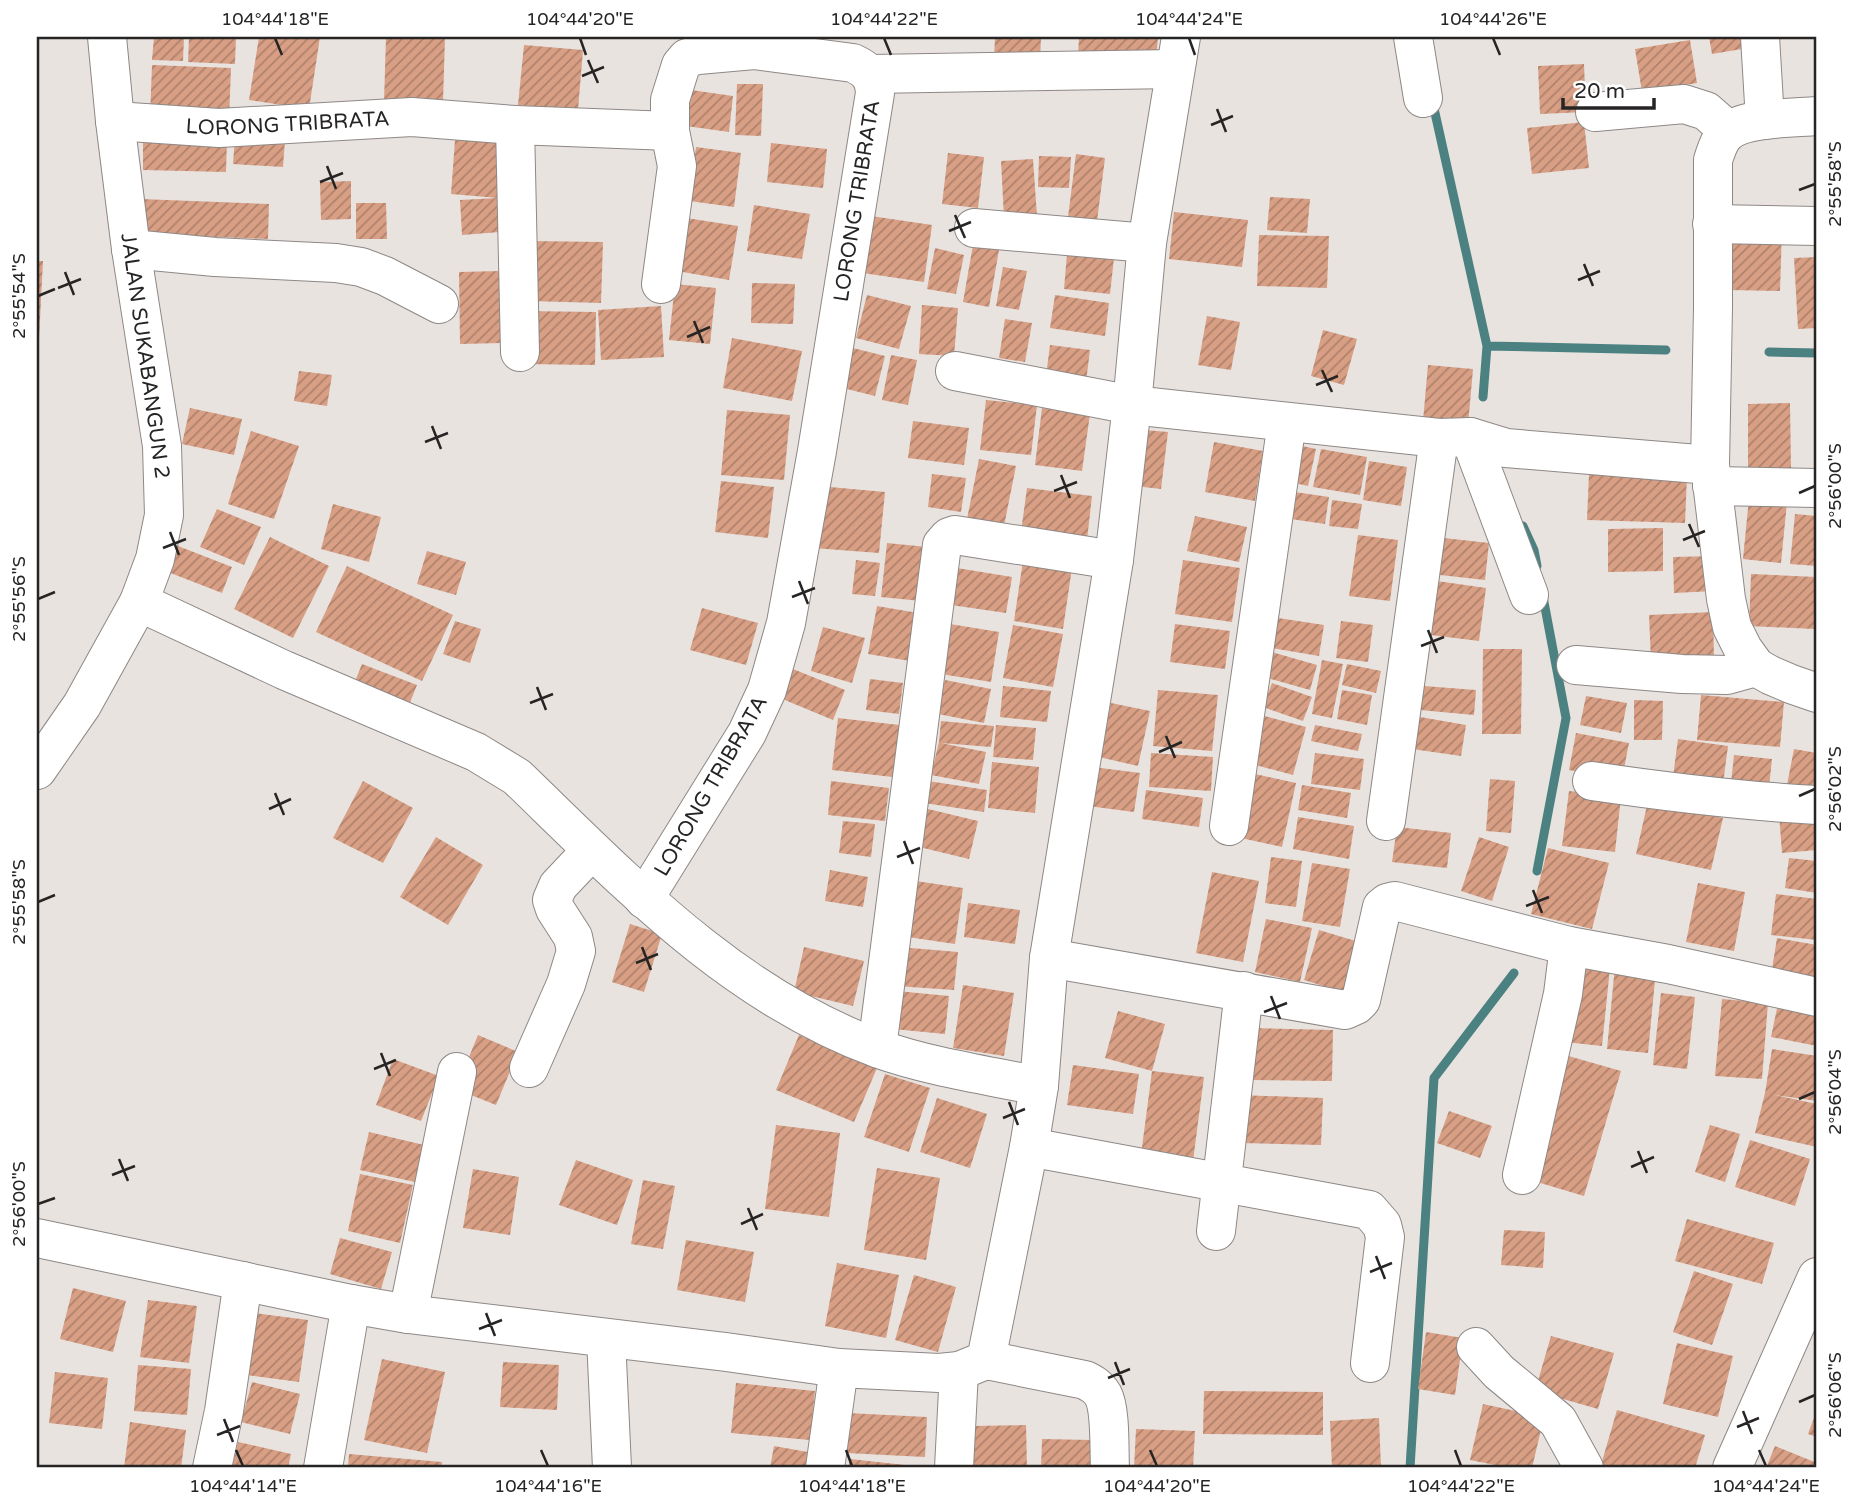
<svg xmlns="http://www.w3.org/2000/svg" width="1854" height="1505" font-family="'Varela Round',sans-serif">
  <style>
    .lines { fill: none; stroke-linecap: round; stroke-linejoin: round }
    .stream { stroke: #4b8180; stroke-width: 9 }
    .building { fill: url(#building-hatch) }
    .minor-casing { stroke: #8d8886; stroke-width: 40 }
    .minor { stroke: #fff; stroke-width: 38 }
    .ticks { fill: none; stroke: #272424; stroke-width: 2.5 }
    .labels { text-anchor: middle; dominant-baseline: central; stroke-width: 5; stroke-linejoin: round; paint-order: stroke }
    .street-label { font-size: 21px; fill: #272424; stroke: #fff }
    .neatline { fill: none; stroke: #272424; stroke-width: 2.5 }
    .ticks-label { font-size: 18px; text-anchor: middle; fill: #272424 }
  </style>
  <defs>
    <pattern id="building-hatch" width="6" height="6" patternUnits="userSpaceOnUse" patternTransform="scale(1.75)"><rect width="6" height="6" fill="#d89f84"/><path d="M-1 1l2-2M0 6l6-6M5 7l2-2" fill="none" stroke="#af816c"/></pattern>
  </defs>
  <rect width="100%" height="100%" fill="#e9e3e0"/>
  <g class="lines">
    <path class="stream" d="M1433 104 1487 346 1483 397
      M1487 346 1666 350
      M1769 352 1817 353
      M1523 526 1534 550 1537 566
      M1537 871 1566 718 1543 597
      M1410 1468 1434 1078 1514 973"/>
  </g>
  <path class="building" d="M154 37H184L183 61 152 60Z
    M189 37H236L235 64 188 62Z
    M259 37H320L309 109 249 100Z
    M386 37H445L443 103 384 102Z
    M995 37H1041L1040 61 994 60Z
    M1079 37H1158L1156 62 1078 57Z
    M1709 37H1752L1754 47 1712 54Z
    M1690 40 1697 83 1642 92 1635 49Z
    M524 45 583 50 578 110 518 105Z
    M1584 64 1586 112 1540 114 1538 66Z
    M152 65 231 68 229 120 150 117Z
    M737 84H763L761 136 735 135Z
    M691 90 733 96 729 132 686 126Z
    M1584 122 1589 168 1532 174 1527 128Z
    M143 137 227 139 226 172 143 170Z
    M235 137 285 140 283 167 233 164Z
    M455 140 502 143 500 232 462 235 460 200 498 198 451 194Z
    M771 143 827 149 823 188 767 182Z
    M696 147 741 153 734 207 689 201Z
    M948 153 984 157 978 208 942 204Z
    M1076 154 1105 158 1095 237 1066 233Z
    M1039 156 1071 157 1069 188 1038 187Z
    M1033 159 1037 216 1004 218 1001 161Z
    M351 181V219L321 220 320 182Z
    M1270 197 1310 199 1307 233 1267 230Z
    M141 199 269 204 268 239 140 234Z
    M356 203H386L387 239H356Z
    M754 205 810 214 802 259 747 251Z
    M1174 212 1248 220 1242 267 1169 259Z
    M864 215 932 225 924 282 856 272Z
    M680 217 738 226 729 280 671 270Z
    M1729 229H1782L1780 291 1728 290Z
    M1259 235 1329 236 1327 288 1257 286Z
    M530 241 603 242 601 303 529 301Z
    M973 245 999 250 989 307 963 302Z
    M935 248 964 255 956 294 927 289Z
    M1067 254 1114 258 1110 294 1064 289Z
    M1817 257V328L1798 329 1794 258Z
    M37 261H43L39 339H37Z
    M1003 267 1027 271 1019 310 996 306Z
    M500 271 502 343 460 344 459 272Z
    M752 283 795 284 793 324 751 323Z
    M675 284 716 288 710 344 669 340Z
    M867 295 911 306 899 349 856 338Z
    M1055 295 1109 303 1105 336 1050 328Z
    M922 305 958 308 954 356 919 354Z
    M661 306 664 357 601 360 598 310Z
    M523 311 596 312 595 365 522 364Z
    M1207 316 1240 322 1231 370 1198 365Z
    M1005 319 1032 323 1025 362 999 358Z
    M1323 330 1357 339 1344 385 1311 376Z
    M732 338 802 351 792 401 723 388Z
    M1050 345 1090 350 1086 382 1046 376Z
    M849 347 885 356 875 396 839 387Z
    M891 355 917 360 908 405 882 400Z
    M1428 365 1473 369 1468 425 1423 421Z
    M299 371 332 375 327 406 294 401Z
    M986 400 1037 405 1031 455 980 450Z
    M1790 403 1791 468 1748 469V404Z
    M190 408 242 419 234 455 182 444Z
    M1042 408 1090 414 1082 471 1035 465Z
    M727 410 790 415 784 480 721 475Z
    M913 421 969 428 964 465 908 458Z
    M1133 429 1168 432 1161 489 1126 485Z
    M251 431 299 446 274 519 228 504Z
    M1214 442 1263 451 1255 501 1205 492Z
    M1289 443 1316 449 1308 486 1281 480Z
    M1321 449 1367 457 1360 495 1313 487Z
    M979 459 1016 466 1004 526 967 519Z
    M1369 461 1407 467 1401 506 1363 500Z
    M1589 473 1687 476 1685 523 1587 520Z
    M932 474 966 478 961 512 928 507Z
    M721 481 774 487 768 538 715 532Z
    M819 486 885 492 879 553 813 548Z
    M1027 488 1092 496 1087 540 1021 532Z
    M1750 488 1788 492 1781 563 1743 559Z
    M1281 490 1329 497 1325 524 1277 517Z
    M1332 500 1362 504 1358 529 1329 526Z
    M333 504 381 517 369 562 321 549Z
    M217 509 261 527 244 565 200 547Z
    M1795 514 1817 516V566L1790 564Z
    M1195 516 1247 527 1239 562 1187 551Z
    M1663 528V571L1608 572V529Z
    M1358 535 1398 540 1390 601 1349 596Z
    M270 537 329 566 293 638 234 609Z
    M1435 537 1489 543 1485 580 1431 574Z
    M887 543 927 547 921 601 881 597Z
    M178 546 232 567 222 593 168 572Z
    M427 551 466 562 456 595 417 584Z
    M1024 554 1073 561 1063 629 1014 621Z
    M1713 556 1714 591 1674 593 1673 557Z
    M856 560 880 563 875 596 852 594Z
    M1183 560 1240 568 1232 622 1175 614Z
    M347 566 453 615 422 681 316 632Z
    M957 568 1012 577 1006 613 951 605Z
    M1751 574 1816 577 1814 629 1749 626Z
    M1430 580 1486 588 1479 641 1423 634Z
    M877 606 918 613 910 661 868 654Z
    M702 608 758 623 746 665 690 650Z
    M1713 612 1714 659 1651 661 1649 615Z
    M1265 616 1324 625 1319 656 1259 646Z
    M455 621 481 629 470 663 443 654Z
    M1341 621 1373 625 1368 662 1336 658Z
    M950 624 999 632 991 682 941 674Z
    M1175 624 1230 631 1225 669 1170 662Z
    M1013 625 1063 634 1053 687 1003 678Z
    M823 627 865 638 852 683 811 671Z
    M1483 649H1522L1521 734H1482Z
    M1265 650 1317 665 1310 690 1257 675Z
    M1322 660 1343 664 1332 718 1312 714Z
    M362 664 417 685 405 715 350 694Z
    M1347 664 1381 671 1376 693 1342 685Z
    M793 669 845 690 833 720 780 698Z
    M870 679 903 683 899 714 866 710Z
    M945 680 991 689 984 723 938 714Z
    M1272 683 1312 697 1303 721 1263 707Z
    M1411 685 1476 690 1474 715 1409 709Z
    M1003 686 1051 691 1047 722 1000 717Z
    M1158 690 1218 695 1212 751 1153 746Z
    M1342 690 1372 695 1367 725 1337 719Z
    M1701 695 1784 702 1780 747 1697 740Z
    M1586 696 1627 703 1621 733 1580 725Z
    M1634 700 1663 701 1662 740H1634Z
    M1111 703 1150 711 1138 766 1099 757Z
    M1403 714 1466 725 1461 756 1398 747Z
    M1261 715 1306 727 1293 775 1248 763Z
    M838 718 908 726 901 778 832 770Z
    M941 721 994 726 991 747 941 743 986 752 979 784 931 775 939 742Z
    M996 725 1036 728 1033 760 993 757Z
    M1315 725 1362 734 1358 751 1311 741Z
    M1576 733 1629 743 1622 779 1569 770Z
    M1678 739 1728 746 1722 791 1672 784Z
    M1794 749 1817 753V800L1785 795Z
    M1151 753 1213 757 1211 791 1149 787Z
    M1315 753 1364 759 1360 790 1311 784Z
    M1734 755 1772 759 1768 797 1730 793Z
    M992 762 1039 767 1035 813 988 808Z
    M1093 767 1140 773 1134 812 1088 806Z
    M1255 774 1296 783 1282 847 1241 838Z
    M1490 779 1515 781 1511 833 1486 831Z
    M363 781 413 808 383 863 333 838Z
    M831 781 889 788 885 821 828 815Z
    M928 781 987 790 984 812 924 803Z
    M1302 785 1351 793 1347 818 1298 810Z
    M1146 790 1203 798 1199 827 1142 819Z
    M1569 791 1621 797 1615 852 1562 846Z
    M1648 801 1723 818 1711 870 1636 854Z
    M924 808 978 821 969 859 915 846Z
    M1817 811V850L1782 853 1779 814Z
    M1298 817 1354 826 1349 859 1293 849Z
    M843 821 875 824 871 857 839 853Z
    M1397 827 1451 833 1447 868 1392 862Z
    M436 837 483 865 448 925 400 897Z
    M1479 837 1509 847 1492 901 1461 891Z
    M1548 848 1609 863 1592 929 1531 914Z
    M1271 857 1302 861 1296 907 1265 903Z
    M1789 858 1817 861V893L1785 888Z
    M1312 863 1350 869 1340 927 1302 921Z
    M830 870 868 877 863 907 825 901Z
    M1212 872 1259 881 1243 962 1196 953Z
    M909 880 963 888 955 944 901 936Z
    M1698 883 1745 892 1734 951 1686 942Z
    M1776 894 1817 899V940L1771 935Z
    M968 903 1020 910 1015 944 964 937Z
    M1266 919 1312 928 1300 982 1255 972Z
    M630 924 662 934 644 992 612 982Z
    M1319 930 1359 942 1343 992 1304 980Z
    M1777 938 1817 945V981L1771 975Z
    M804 947 864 961 853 1006 794 992Z
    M899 947 958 952 954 990 896 986Z
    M1573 955 1611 958 1602 1046 1565 1042Z
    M1615 966 1656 970 1648 1053 1607 1049Z
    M963 985 1014 993 1004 1056 953 1048Z
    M897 991 949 996 945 1034 893 1029Z
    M1661 993 1695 997 1687 1069 1653 1065Z
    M1722 999 1768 1003 1762 1079 1715 1076Z
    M1779 999 1817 1006V1046L1771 1037Z
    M1118 1011 1165 1024 1152 1071 1105 1058Z
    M1252 1028 1333 1030 1332 1081 1251 1080Z
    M478 1035 518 1052 496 1105 456 1089Z
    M799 1035 877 1068 854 1122 776 1090Z
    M1772 1049 1817 1056V1101L1774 1095 1817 1104V1147L1755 1133 1765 1093Z
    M1565 1055 1621 1071 1584 1196 1527 1179Z
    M393 1059 439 1076 421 1121 376 1105Z
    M1073 1065 1139 1074 1133 1114 1067 1105Z
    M1152 1071 1204 1077 1193 1161 1141 1155Z
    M885 1074 930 1088 909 1152 864 1137Z
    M1241 1095 1323 1098 1321 1145 1240 1143Z
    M937 1098 987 1114 970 1168 920 1152Z
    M1449 1111 1492 1126 1480 1158 1437 1143Z
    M776 1125 840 1133 829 1217 765 1209Z
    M1710 1125 1740 1134 1725 1182 1695 1172Z
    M369 1132 424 1145 415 1182 360 1170Z
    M1750 1140 1810 1159 1795 1206 1735 1187Z
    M576 1160 633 1180 617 1225 559 1205Z
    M877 1168 940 1178 926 1260 864 1250Z
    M473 1169 519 1177 510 1235 463 1228Z
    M360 1174 413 1185 400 1243 348 1231Z
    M643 1180 675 1186 663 1249 631 1244Z
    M1687 1219 1774 1243 1762 1284 1675 1261Z
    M1504 1230 1545 1232 1543 1268 1501 1265Z
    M340 1238 392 1252 381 1289 330 1274Z
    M686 1240 754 1252 745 1302 677 1290Z
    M837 1263 899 1275 886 1338 825 1326Z
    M1694 1271 1733 1284 1712 1345 1673 1332Z
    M914 1275 956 1287 938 1352 895 1340Z
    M73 1288 126 1301 113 1352 60 1339Z
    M148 1300 197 1306 189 1363 140 1357Z
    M247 1312 308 1320 299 1382 239 1374Z
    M1426 1332 1463 1338 1455 1395 1418 1389Z
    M1551 1336 1614 1353 1598 1409 1535 1391Z
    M1677 1343 1733 1356 1718 1417 1663 1404Z
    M382 1359 445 1372 427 1453 364 1440Z
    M503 1362 559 1365 557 1410 500 1407Z
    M138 1365 191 1369 187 1415 134 1411Z
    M55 1372 108 1378 102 1429 49 1423Z
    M252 1382 300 1394 290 1434 241 1422Z
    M736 1383 815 1391 810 1440 731 1433Z
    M1204 1391 1323 1392V1435L1203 1434Z
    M1483 1404 1544 1417 1532 1468H1510L1470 1460Z
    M1617 1410 1705 1435 1695 1468H1612L1601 1465Z
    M1817 1410V1437L1808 1434Z
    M848 1413 927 1417 925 1457 846 1453Z
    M1379 1418 1381 1468H1332L1330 1421Z
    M130 1422 186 1430 181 1468H124Z
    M1026 1425 1027 1468H972L971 1426Z
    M1136 1429 1195 1431 1193 1468H1134Z
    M1042 1439 1092 1440 1091 1468H1041Z
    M238 1442 291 1454 288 1468H232Z
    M774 1446 819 1454 817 1468H770Z
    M1775 1446 1817 1463V1468H1766Z
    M349 1454 442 1462 441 1468H348Z
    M850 1459 914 1466V1468H848Z"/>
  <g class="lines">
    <defs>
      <g id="minor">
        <path d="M1413 37 1423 98"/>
        <path d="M1760 37 1765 120"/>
        <path d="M871 74 1175 69"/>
        <path d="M1595 112 1684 104 1706 111 1729 131"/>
        <path d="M1817 116C1794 118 1747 117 1729 131 1720 137 1716 151 1713 160V307L1710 465 1726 599 1732 627 1743 649 1756 667 1770 675 1791 684 1817 693"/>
        <path id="s1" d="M115 121 219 128 412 117 515 125 670 131V100L681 65 687 58 698 55 754 50 853 63C868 70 874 77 875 93L817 451 786 623 767 690 747 733 644 899"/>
        <path d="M515 125 520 352"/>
        <path d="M1712 224 1817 226"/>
        <path d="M974 228 1147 243"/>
        <path d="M131 249 215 257 336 263 361 267 385 276 439 304"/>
        <path d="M661 284 677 166 670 131"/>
        <path d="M955 371 1132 405 1439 438 1470 437 1506 448 1710 465"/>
        <path d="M1470 437 1529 595"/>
        <path d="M1712 486 1817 488"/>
        <path d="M139 602 284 670 476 752 517 777C627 883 732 995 879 1049 930 1067 986 1075 1039 1086"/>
        <path d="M1576 665 1682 674 1727 675 1756 667"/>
        <path d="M37 770 82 705 139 602 155 559 164 515 162 446 131 249 115 121 107 37"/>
        <path d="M1592 781C1667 792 1742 801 1817 805"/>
        <path d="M1386 821 1439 438"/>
        <path d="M1229 826 1287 422"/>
        <path d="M1049 958 1345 1010 1356 1005 1361 1000 1382 907 1387 903 1395 901 1569 946 1668 964 1817 997"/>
        <path d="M877 1048 942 545 949 537 955 535 1114 560"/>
        <path d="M529 1068 566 984 576 951 573 937 555 909 552 900 558 886 592 850"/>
        <path d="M1029 1147 1369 1210 1382 1225 1385 1237 1370 1363"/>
        <path d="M1522 1175 1563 994 1569 946"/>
        <path d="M1216 1231 1244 991"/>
        <path d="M37 1238 351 1304 408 1314 726 1352 839 1368 939 1373 959 1371 986 1360 1029 1147 1039 1086 1049 958 1114 560 1132 405 1147 243 1181 37"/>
        <path d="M408 1314 457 1072"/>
        <path d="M606 1338 612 1468"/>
        <path d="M1476 1347 1499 1372 1558 1421 1584 1468"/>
        <path d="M986 1360 1085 1380C1093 1384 1098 1387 1103 1395 1111 1410 1109 1450 1110 1468"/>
        <path d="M212 1468 224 1411 243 1281"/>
        <path d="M323 1468 351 1304"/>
        <path d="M825 1468 839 1368"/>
        <path d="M954 1468 959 1371"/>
        <path d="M1732 1468 1817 1277"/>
      </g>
    </defs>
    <use href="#minor" class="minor-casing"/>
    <use href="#minor" class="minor"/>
  </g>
  <path class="ticks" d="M275 38 282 55M580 38 586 55M884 38 891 55M1189 38 1195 55M1493 38 1500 55M588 60 598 83M582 76 604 67M1217 109 1226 132M1211 125 1233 116M327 166 336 189M320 182 343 173M1799 190 1815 184M955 215 965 238M949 231 971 222M1584 264 1593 286M65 272 74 295M1578 280 1600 271M58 288 81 279M38 296 55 289M694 321 703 343M687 337 710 327M1322 370 1332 392M1316 385 1338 376M432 426 441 449M425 442 448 433M1061 475 1070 498M1054 491 1077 482M1799 493 1815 486M1689 524 1699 547M170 532 179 555M1683 540 1705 531M163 548 186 539M799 581 808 604M792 597 815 588M38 599 55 592M1428 630 1437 653M1421 646 1444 637M537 687 546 710M530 703 553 694M1166 736 1175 758M1159 752 1182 742M275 793 284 815M1799 796 1815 789M269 809 291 799M904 841 913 864M897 857 920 848M1533 890 1542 913M38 902 55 895M1526 906 1549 897M642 947 651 970M636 963 658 954M1271 996 1280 1019M1264 1012 1287 1003M381 1053 390 1076M374 1069 396 1060M1799 1099 1815 1092M1009 1102 1018 1125M1003 1118 1025 1109M1638 1151 1647 1173M119 1159 128 1181M1631 1167 1654 1157M112 1175 135 1166M38 1204 55 1198M748 1208 757 1230M741 1224 763 1214M1376 1256 1385 1279M1370 1272 1392 1263M486 1313 495 1336M479 1329 502 1320M1115 1362 1124 1385M1108 1378 1130 1369M1799 1402 1815 1395M1743 1411 1752 1434M224 1419 233 1442M1737 1427 1759 1418M217 1435 240 1426M236 1450 243 1466M541 1450 548 1466M846 1450 852 1466M1150 1450 1157 1466M1455 1450 1461 1466M1759 1450 1766 1466"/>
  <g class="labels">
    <g class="street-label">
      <text stroke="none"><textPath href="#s1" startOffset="173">LORONG TRIBRATA</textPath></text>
      <text transform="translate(857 201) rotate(-81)">LORONG TRIBRATA</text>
      <text transform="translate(145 356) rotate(82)">JALAN SUKABANGUN 2</text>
      <text transform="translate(711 786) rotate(-60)">LORONG TRIBRATA</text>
    </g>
  </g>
  <rect width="1854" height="1505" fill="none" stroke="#ffffff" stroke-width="77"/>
  <path d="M1563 98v10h91v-10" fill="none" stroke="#272424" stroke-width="3.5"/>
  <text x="1574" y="98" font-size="21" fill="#272424" stroke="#ffffff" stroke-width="5" paint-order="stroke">20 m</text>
  <rect x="38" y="38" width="1777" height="1428" class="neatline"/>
  <g class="ticks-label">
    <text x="275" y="25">104°44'18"E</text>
    <text x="580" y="25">104°44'20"E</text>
    <text x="884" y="25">104°44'22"E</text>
    <text x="1189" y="25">104°44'24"E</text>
    <text x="1493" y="25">104°44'26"E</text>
    <text transform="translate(1835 184) rotate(-90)" y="6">2°55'58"S</text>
    <text transform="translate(19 296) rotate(-90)" y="6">2°55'54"S</text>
    <text transform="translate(1835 486) rotate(-90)" y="6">2°56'00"S</text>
    <text transform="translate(19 599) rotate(-90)" y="6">2°55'56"S</text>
    <text transform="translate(1835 789) rotate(-90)" y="6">2°56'02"S</text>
    <text transform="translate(19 902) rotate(-90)" y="6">2°55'58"S</text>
    <text transform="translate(1835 1092) rotate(-90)" y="6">2°56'04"S</text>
    <text transform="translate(19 1204) rotate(-90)" y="6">2°56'00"S</text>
    <text transform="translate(1835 1395) rotate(-90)" y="6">2°56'06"S</text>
    <text x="243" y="1492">104°44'14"E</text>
    <text x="548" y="1492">104°44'16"E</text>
    <text x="852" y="1492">104°44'18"E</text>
    <text x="1157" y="1492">104°44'20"E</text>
    <text x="1461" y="1492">104°44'22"E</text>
    <text x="1766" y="1492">104°44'24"E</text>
  </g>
</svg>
